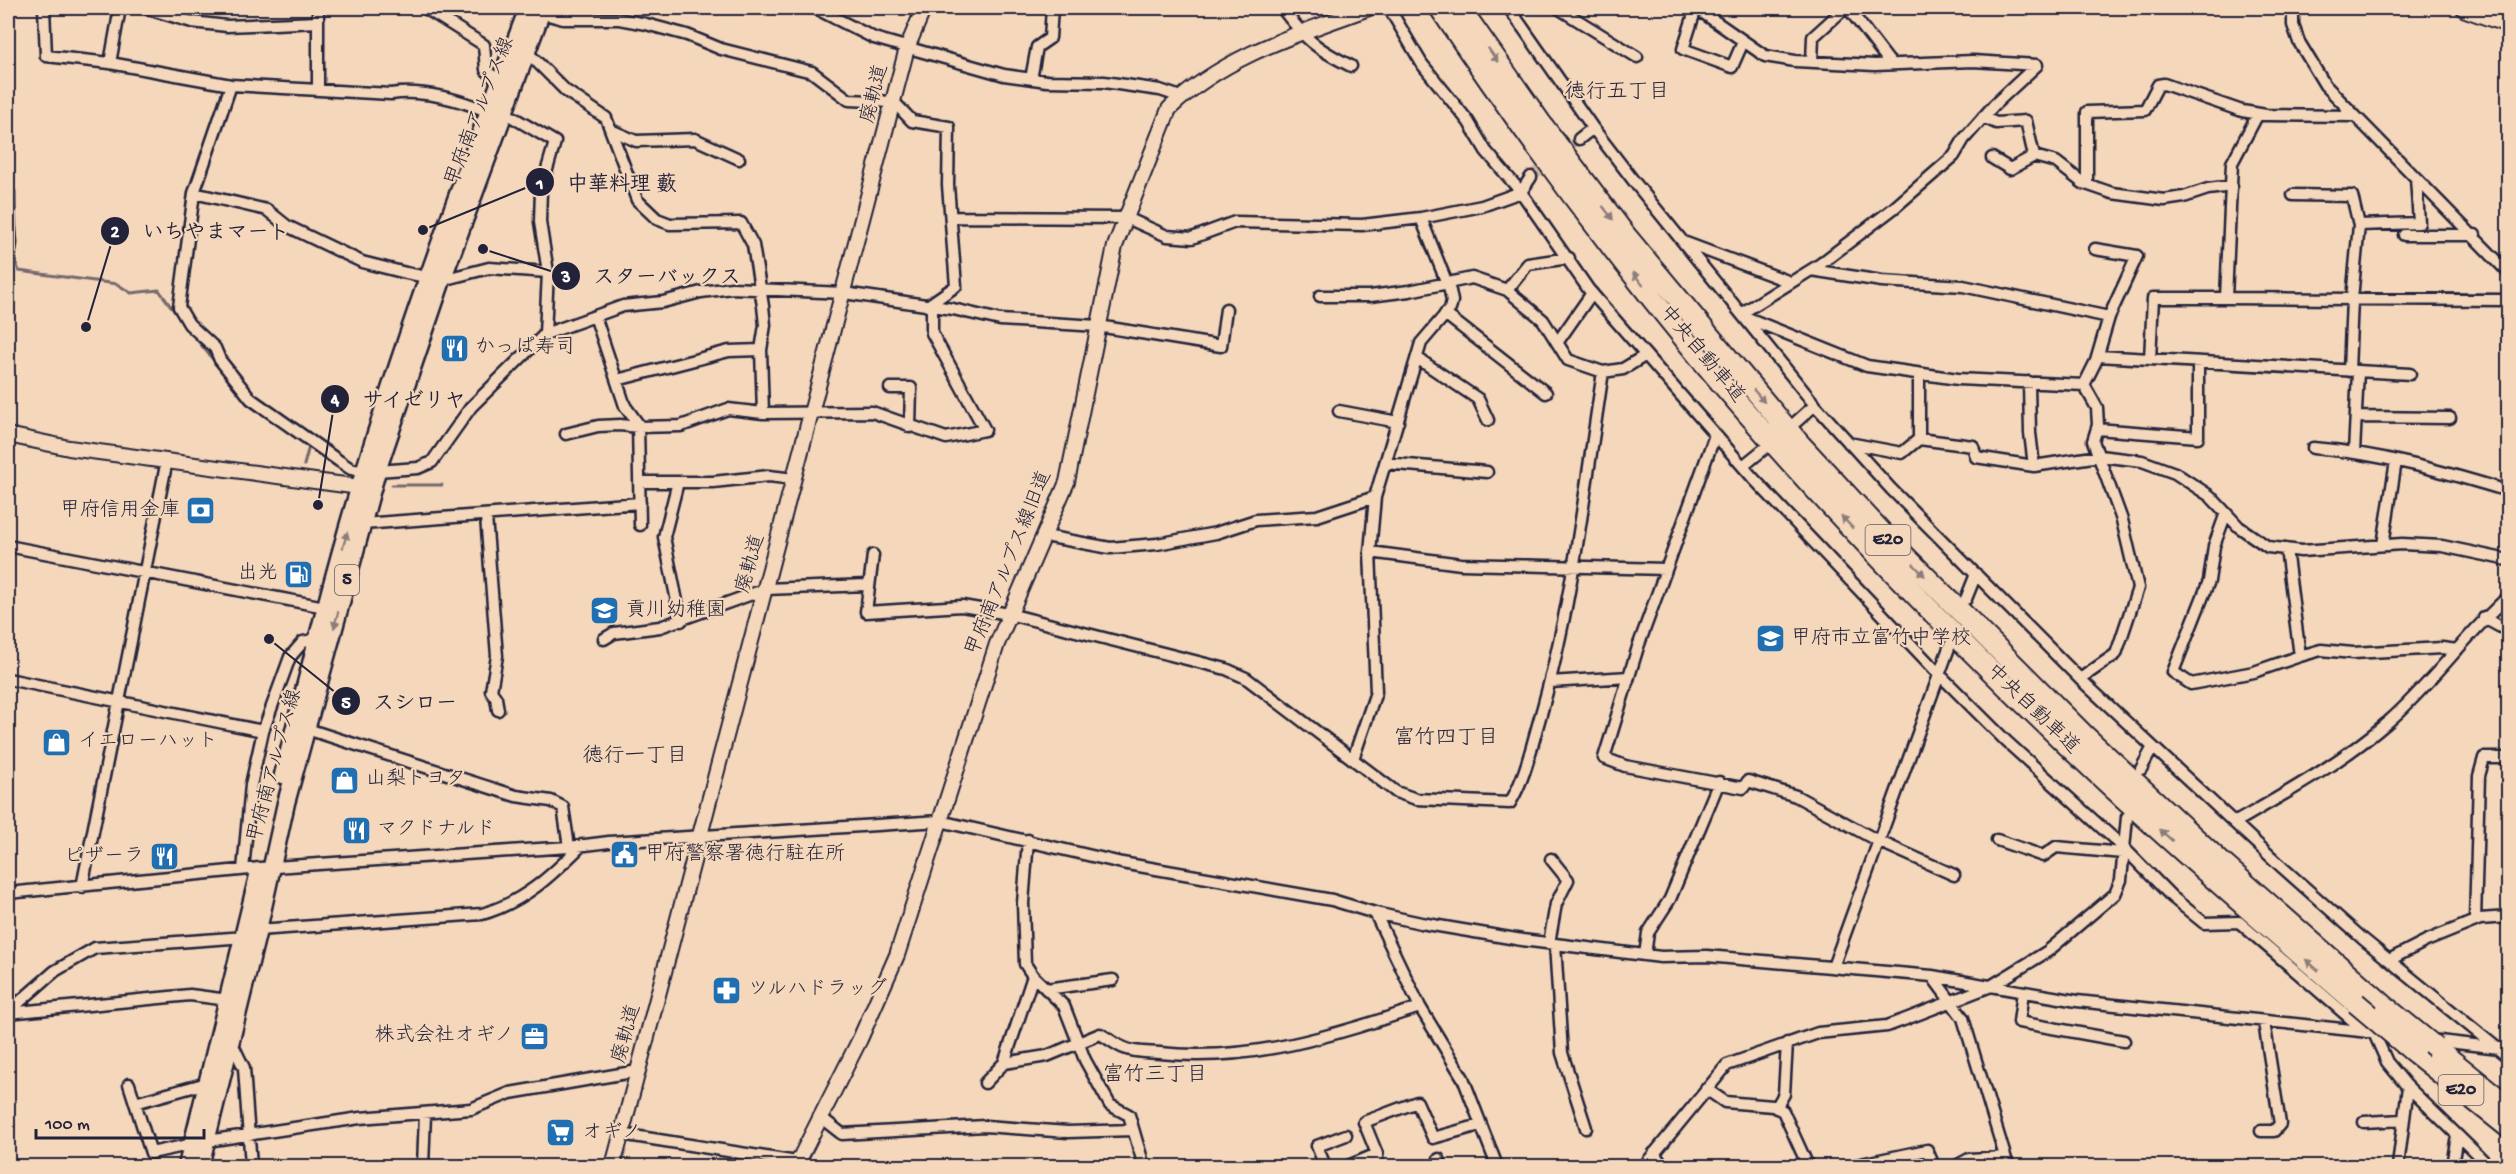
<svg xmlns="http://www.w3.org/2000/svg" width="2516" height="1174" font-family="'Gochi Hand','Klee One',sans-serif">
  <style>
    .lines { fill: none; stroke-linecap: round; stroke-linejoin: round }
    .stream { stroke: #75696e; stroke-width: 3 }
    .minor-tunnel { stroke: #cbb4a1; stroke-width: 10; stroke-dasharray: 10 5; stroke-linecap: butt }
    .minor-casing { stroke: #22223b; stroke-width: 15 }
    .tertiary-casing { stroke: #22223b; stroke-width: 18 }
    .primary-casing { stroke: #22223b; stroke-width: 21 }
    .trunk-casing { stroke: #22223b; stroke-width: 22 }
    .motorway-casing { stroke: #22223b; stroke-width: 24 }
    .minor { stroke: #f5d8bb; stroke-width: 10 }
    .tertiary { stroke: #f5d8bb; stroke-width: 14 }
    .primary { stroke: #f5d8bb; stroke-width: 16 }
    .trunk { stroke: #f5d8bb; stroke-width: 18 }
    .motorway { stroke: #f5d8bb; stroke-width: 20 }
    .motorway-bridge-casing { stroke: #22223b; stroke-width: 24; stroke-linecap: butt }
    .motorway-bridge { stroke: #f5d8bb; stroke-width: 20 }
    .oneway { fill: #8c7d7b }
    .labels { text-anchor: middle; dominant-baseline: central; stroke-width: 4.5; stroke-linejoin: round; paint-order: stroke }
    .shield { fill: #f5d8bb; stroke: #615961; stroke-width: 1.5 }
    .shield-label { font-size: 18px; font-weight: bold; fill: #22223b }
    .street-label { font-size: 20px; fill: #22223b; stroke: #f5d8bb }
    .poi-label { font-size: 20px; fill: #22223b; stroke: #f5d8bb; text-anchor: start }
    .neighbourhood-label { font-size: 21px; fill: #22223b; stroke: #f5d8bb }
    .leader { fill: none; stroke: #22223b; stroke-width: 2 }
    .callout-dot { fill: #22223b; stroke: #f5d8bb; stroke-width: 2 }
    .mark-label { font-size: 18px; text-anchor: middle; font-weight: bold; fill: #fff }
    .callout-label { font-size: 21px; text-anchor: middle; font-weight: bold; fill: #22223b; stroke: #f5d8bb; stroke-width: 4.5; stroke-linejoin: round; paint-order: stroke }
  </style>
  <rect width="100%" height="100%" fill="#f5d8bb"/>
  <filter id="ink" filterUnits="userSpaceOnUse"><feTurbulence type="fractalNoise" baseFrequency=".0167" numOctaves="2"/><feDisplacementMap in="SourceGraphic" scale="12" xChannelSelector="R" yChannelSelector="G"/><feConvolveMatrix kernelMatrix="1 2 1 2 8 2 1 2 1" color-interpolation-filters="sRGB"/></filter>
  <g filter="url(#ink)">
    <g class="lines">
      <path class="stream" d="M8 190 15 191 16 239
        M15 249V260L19 271 117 284 131 293 159 290 187 329
        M194 336 244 398
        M263 414 309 446 304 465
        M392 485H442"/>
      <path class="minor-tunnel" d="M1531 177 1579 139"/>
      <defs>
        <path id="minor" d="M44 8 46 56 110 63 231 85 391 94C422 89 461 100 489 112
          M145 8 192 22 227 26 318 22
          M318 8V90
          M425 8 484 45 486 70 500 83
          M815 8 874 38 1004 75 1047 81 1104 82 1160 90 1181 97
          M1282 8C1306 40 1315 48 1351 66
          M1389 8 1422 64 1468 121 1486 151 1521 192 1589 290 1753 478 1939 674 2007 742 2123 847 2172 897 2204 923 2239 922 2366 1032
          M1509 8 1593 128 1636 184 1815 405 1891 489 2080 679 2283 868 2363 939 2508 1057
          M1558 8 1637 57
          M1696 8 1765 56 1795 61 1875 65 1973 61 2037 65
          M1696 8 1683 49 1732 67 1743 42
          M1848 8 1891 64
          M2293 8V25L2299 42 2325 85 2508 272
          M541 13 563 19H619L646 24 687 35 721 49 812 72 849 100 894 102 912 121 949 127 948 185 956 286 927 306
          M526 51 566 91 606 118 637 200 657 219 670 224 741 223 753 245 763 306 765 325 761 350 763 413 872 412 946 438 985 430 932 333V307
          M1812 62 1813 37 1845 8
          M110 63 120 8
          M1031 79 1037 47 1050 38 1052 8
          M231 85 194 193 179 307 189 324 215 348 220 360 251 399 339 461 351 469 364 472 418 468 432 462 471 407 545 334 623 306 663 302 701 292 732 288 844 293 953 309 1000 320 1098 326 1221 346 1226 309
          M502 111 555 142 541 190 540 222 548 272 545 334
          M2258 114 2232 163 2226 298 2508 300
          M1983 117 1996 123 2026 121 2034 156
          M611 130 636 141 695 139 739 159
          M1579 139 1593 128
          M1992 158 2010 169 2034 156 2056 162 2083 183 2112 193 2164 200 2184 197 2208 189 2232 186
          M2087 184V112L2145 110 2158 85 2164 84 2242 111 2266 115 2354 116
          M194 193 267 210 287 226 362 262 406 273 442 280 489 268 548 272
          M2293 195 2352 196 2359 225 2352 299 2349 371
          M8 209 11 243 8 264
          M951 217 1127 218 1167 236 1192 238 1235 222 1362 225 1421 218 1482 206 1521 192 1531 177
          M2359 225 2419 223 2416 178
          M2404 235H2475
          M1686 243 1790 282
          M1811 270 1882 281 1963 286 2109 317
          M1507 290 1543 320 1568 360 1603 372 1623 369 1646 355
          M1320 296H1370L1409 291 1472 278 1507 290 1528 264 1569 258
          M1742 313 1819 265 1894 208 1954 156 1964 139 1994 105 2037 65
          M1445 314 1546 393
          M595 316 625 406 638 424 640 525
          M1745 317 1867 366 1958 379 2084 385
          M1557 343 1592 293
          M2098 356 2410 374
          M1417 358 1478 399 1488 420
          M2150 359 2153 298H2226
          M1919 374V439L1973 446 1976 457 2034 466 2099 456 2142 461 2175 473 2210 496 2239 527 2268 547 2301 551 2402 544 2442 546 2508 560
          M617 380 729 351 761 350
          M2029 382 2030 433 2034 466
          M890 388H911L910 427
          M1339 411 1398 422
          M2356 417 2450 418
          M1796 422 1815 405
          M2097 429 2198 437V362
          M566 434 598 426 620 425 638 427 681 426 728 409 763 413
          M1715 435 1638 647 1604 758 1625 766 1743 788 1748 781 1796 796 1878 841 1954 875
          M1849 443 1902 453 1919 439
          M2313 448C2380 453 2445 472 2508 491
          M2354 453 2358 371
          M1385 463 1487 472
          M1743 466 1764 449
          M639 482H713L769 476 794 479
          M678 482 664 537 681 621
          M2226 513 2214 546 2209 581 2173 672 2191 684 2254 672 2300 656 2286 549
          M486 517 497 656 491 691 496 698 498 710
          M363 524 640 503
          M1045 536 1110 548 1157 544 1216 533 1256 520 1317 516 1375 497
          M2383 545 2396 461
          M8 546 325 607
          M1370 552 1461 564 1666 569
          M873 555 866 612 962 606 1009 614 1226 669 1246 678 1396 792 1416 799 1510 803C1525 778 1531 749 1539 721 1572 608 1585 488 1603 372
          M1966 599 1976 574
          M2484 618 2508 631
          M604 639 614 633 660 627 766 589 867 585
          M2300 656 2321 650 2353 653 2442 648 2457 650
          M8 679 263 731
          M2080 679 2116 654 2138 588 2122 520 2093 441 2098 425 2097 408 2084 385 2096 361 2109 317 2137 256 2095 249
          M1550 682 1629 677
          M307 729 516 796 551 801 563 807 569 847
          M1353 759 1376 692 1370 552 1375 497 1421 343 1450 309 1452 301 1450 291 1421 218
          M2141 769 2153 747
          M2236 822C2288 792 2342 762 2388 722 2432 684 2465 635 2508 597
          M1028 840 1023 903 1025 964 1033 976 1064 1006 1085 1060 1110 1105 1129 1115 1144 1166
          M1997 840 2043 856 2056 847 2123 853
          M243 870 251 785 263 731 290 657 303 642 317 639
          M82 887 167 460
          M8 893 260 868 569 847 609 842 940 821 1122 863 1332 900 1375 913 1421 923 1522 940 1661 957 1707 956 1932 976 2077 1001 2389 1034
          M1375 913 1420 1007 1463 1078 1497 1166
          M2475 921 2479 776 2484 758H2508
          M258 930 482 914C524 902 552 875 582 845
          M1549 943 1556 904 1568 880 1551 859
          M1555 944 1562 1053 1586 1128
          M1645 955 1648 933 1670 899 1719 782
          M2389 960 2426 941 2480 919 2508 917
          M1833 967 1950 645
          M1932 976 1963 1018 2008 1166
          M1046 989 1113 980
          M2023 992 2019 1022 2124 1041
          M8 1012 55 971 95 948 245 937
          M8 1013 190 995 228 1000
          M2374 1033 2387 1062 2406 1085 2489 1166
          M2431 1040 2508 1049
          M231 1041 244 1068 251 1166
          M1004 1063 1047 1056 1100 1034C1108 1038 1116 1045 1124 1048 1135 1053 1149 1052 1160 1053 1250 1063 1335 1035 1420 1007
          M985 1083 1004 1063 1033 976
          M129 1084 151 1153 207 1141 360 1118 471 1109 510 1093 638 1071
          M1706 1089 1725 1102 1773 1106 1783 1111 1808 1166
          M135 1103 207 1083
          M1776 1108 1784 1094 1787 1043
          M819 1116 842 1134 985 1126 1068 1132 1133 1130
          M2364 1122 2403 1120
          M2261 1131H2274L2280 1124 2264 1022
          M621 1134 797 1162
          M1654 1153 1663 1166
          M1439 1159 1441 1166
          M423 1166 425 1114
          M1325 1166 1317 1146 1346 1135
          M1348 1166 1377 1154
          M1377 1166V1154L1364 1122 1417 1102 1433 1138 1480 1125
          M1644 1166 1727 1065 1818 1033 1887 1026 1906 1019 1991 986 2048 951 2115 894 2121 880 2127 817
          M1851 1166 1927 1150 1934 1166
          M1956 1166 1969 1159 2005 1157
          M2398 1166 2408 1087
          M2452 1166 2457 1135"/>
        <path id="tertiary" d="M8 435 69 448 367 488
          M613 1166 907 48 924 8
          M796 1166 860 1039 897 955 997 644 1067 482 1115 246 1169 109C1223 56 1300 33 1369 8"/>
        <path id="primary" d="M283 775C308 673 334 570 365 469 412 313 470 160 528 8
          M187 1166 258 876
          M200 1166 258 930 286 803 377 471 442 280 543 8"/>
        <path id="trunk" d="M2466 8 2508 23"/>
        <path id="motorway" d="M1440 8C1520 128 1608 246 1700 358 1813 494 1939 622 2066 744 2160 834 2259 918 2356 1003
          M1460 8 1540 122 1626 236 1798 442 1888 539 2084 735 2222 863 2387 1008
          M2435 1047 2508 1106
          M2414 1052 2508 1127"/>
      </defs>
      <use href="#minor" class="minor-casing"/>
      <use href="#tertiary" class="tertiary-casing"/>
      <use href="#primary" class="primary-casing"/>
      <use href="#trunk" class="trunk-casing"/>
      <use href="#motorway" class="motorway-casing"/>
      <use href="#minor" class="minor"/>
      <use href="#tertiary" class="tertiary"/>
      <use href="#primary" class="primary"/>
      <use href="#trunk" class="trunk"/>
      <use href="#motorway" class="motorway"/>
      <defs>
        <path id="motorway-bridge" d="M2356 1003 2414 1052
          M2387 1008 2435 1047"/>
      </defs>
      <use href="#motorway-bridge" class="motorway-bridge-casing"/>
      <use href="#motorway-bridge" class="motorway-bridge"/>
    </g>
    <defs><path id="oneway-solid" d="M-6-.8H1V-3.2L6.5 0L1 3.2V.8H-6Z" transform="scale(1.5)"/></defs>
    <g class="oneway">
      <use href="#oneway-solid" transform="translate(1493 55) rotate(55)"/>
      <use href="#oneway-solid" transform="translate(1608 213) rotate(53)"/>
      <use href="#oneway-solid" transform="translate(1638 279) rotate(-128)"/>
      <use href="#oneway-solid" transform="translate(1759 396) rotate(49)"/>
      <use href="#oneway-solid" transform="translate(1847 522) rotate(-133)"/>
      <use href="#oneway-solid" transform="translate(345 540) rotate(-74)"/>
      <use href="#oneway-solid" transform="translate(1919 570) rotate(46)"/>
      <use href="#oneway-solid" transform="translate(336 620) rotate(105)"/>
      <use href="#oneway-solid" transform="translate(2166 835) rotate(-138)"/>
      <use href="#oneway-solid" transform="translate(2312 965) rotate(-139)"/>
    </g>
  </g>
  <defs>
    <symbol id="restaurant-square" viewBox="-11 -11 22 22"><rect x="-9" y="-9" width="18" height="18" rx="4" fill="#1f6fb2" stroke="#f5d8bb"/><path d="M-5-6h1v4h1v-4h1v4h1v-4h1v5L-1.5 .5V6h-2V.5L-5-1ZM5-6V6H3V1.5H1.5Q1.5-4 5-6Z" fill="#fff"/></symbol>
    <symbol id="bank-square" viewBox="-11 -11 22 22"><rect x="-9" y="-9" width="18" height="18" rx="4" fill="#1f6fb2" stroke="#f5d8bb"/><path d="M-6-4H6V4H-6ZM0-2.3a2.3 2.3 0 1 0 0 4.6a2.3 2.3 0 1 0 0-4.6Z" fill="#fff"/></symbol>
    <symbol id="fuel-square" viewBox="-11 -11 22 22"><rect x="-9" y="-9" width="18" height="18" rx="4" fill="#1f6fb2" stroke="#f5d8bb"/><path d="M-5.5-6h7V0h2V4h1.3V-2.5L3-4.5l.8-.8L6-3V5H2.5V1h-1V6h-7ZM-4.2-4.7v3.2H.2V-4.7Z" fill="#fff"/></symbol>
    <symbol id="school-square" viewBox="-11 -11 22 22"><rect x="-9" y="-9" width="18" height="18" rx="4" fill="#1f6fb2" stroke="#f5d8bb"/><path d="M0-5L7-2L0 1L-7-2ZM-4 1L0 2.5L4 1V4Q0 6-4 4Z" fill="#fff"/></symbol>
    <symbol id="shop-square" viewBox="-11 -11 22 22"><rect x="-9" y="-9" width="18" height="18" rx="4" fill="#1f6fb2" stroke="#f5d8bb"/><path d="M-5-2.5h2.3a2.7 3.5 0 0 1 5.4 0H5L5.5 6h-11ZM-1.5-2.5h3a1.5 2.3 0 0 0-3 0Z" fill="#fff"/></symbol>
    <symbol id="civic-square" viewBox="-11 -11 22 22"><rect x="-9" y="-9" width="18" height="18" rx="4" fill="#1f6fb2" stroke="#f5d8bb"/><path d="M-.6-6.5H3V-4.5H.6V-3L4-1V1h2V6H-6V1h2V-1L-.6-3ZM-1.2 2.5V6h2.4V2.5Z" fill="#fff"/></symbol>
    <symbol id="pharmacy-square" viewBox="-11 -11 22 22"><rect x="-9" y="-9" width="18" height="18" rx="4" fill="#1f6fb2" stroke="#f5d8bb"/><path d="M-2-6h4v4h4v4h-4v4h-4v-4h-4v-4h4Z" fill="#fff"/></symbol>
    <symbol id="office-square" viewBox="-11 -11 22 22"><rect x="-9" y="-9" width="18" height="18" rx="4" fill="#1f6fb2" stroke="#f5d8bb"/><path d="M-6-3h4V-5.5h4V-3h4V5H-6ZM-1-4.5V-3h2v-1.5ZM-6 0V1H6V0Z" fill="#fff"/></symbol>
    <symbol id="supermarket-square" viewBox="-11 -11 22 22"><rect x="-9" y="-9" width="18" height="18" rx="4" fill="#1f6fb2" stroke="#f5d8bb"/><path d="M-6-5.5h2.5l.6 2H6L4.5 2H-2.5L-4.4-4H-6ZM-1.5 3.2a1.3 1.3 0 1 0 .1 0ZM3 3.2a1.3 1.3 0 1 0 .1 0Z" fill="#fff"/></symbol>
  </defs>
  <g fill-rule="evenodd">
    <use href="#restaurant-square" x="438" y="332" width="33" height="33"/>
    <use href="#bank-square" x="184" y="494" width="33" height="33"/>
    <use href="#fuel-square" x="282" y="558" width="33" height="33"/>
    <use href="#school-square" x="588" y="594" width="33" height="33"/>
    <use href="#school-square" x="1754" y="622" width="33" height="33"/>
    <use href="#shop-square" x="40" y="726" width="33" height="33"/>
    <use href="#shop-square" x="328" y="764" width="33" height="33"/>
    <use href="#restaurant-square" x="340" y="814" width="33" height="33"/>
    <use href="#civic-square" x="608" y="838" width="33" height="33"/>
    <use href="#restaurant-square" x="148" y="840" width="33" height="33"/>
    <use href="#pharmacy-square" x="710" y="974" width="33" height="33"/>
    <use href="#office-square" x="518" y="1020" width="33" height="33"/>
    <use href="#supermarket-square" x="544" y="1116" width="33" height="33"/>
  </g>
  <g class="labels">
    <g class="shield">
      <rect x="1865.5" y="525" width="45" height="30" rx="4.5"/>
      <rect x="335" y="565" width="24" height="30" rx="4.5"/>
      <rect x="2438.5" y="1075" width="45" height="30" rx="4.5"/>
    </g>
    <g class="shield-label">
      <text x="1888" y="540">E20</text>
      <text x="347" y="580">5</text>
      <text x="2461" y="1090">E20</text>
    </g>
    <g class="street-label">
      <text transform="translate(876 94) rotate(-76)">廃軌道</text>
      <text transform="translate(481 112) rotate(-69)">甲府南アルプス線</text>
      <text transform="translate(1701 355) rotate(50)">中央自動車道</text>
      <text transform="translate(752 564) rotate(-75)">廃軌道</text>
      <text transform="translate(1010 564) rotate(-68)">甲府南アルプス線旧道</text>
      <text transform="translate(2032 710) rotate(44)">中央自動車道</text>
      <text transform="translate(276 766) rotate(-75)">甲府南アルプス線</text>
      <text transform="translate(628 1034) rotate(-75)">廃軌道</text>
    </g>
    <g class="poi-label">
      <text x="475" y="348">かっぱ寿司</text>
      <text x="180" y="511" text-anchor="end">甲府信用金庫</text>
      <text x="278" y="574" text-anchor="end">出光</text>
      <text x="626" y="611">貢川幼稚園</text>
      <text x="1791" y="639">甲府市立富竹中学校</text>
      <text x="78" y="742">イエローハット</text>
      <text x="366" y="780">山梨トヨタ</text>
      <text x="377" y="830">マクドナルド</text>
      <text x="645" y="855">甲府警察署徳行駐在所</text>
      <text x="144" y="857" text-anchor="end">ピザーラ</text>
      <text x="748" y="990">ツルハドラッグ</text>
      <text x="514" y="1036" text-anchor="end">株式会社オギノ</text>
      <text x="582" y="1133">オギノ</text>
    </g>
    <g class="neighbourhood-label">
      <text x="1617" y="93">徳行五丁目</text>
      <text x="1446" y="739">富竹四丁目</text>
      <text x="635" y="757">徳行一丁目</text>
      <text x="1155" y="1076">富竹三丁目</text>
    </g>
  </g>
  <path class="leader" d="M423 230L540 182M86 327L115 231M483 249L566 276M318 505L335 399M269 639L346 701"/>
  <g class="callout-dot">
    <circle cx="423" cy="230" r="6"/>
    <circle cx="86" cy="327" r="6"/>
    <circle cx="483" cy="249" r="6"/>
    <circle cx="318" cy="505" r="6"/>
    <circle cx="269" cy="639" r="6"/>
    <circle cx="540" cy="182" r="15"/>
    <circle cx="115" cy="231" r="15"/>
    <circle cx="566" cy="276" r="15"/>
    <circle cx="335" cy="399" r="15"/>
    <circle cx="346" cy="701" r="15"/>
  </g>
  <g class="mark-label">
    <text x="540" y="189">1</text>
    <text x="115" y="237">2</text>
    <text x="566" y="282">3</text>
    <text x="335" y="405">4</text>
    <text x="346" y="708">5</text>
  </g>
  <g class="callout-label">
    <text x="622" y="190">中華料理 藪</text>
    <text x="216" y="238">いちやまマート</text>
    <text x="667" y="283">スターバックス</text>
    <text x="414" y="406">サイゼリヤ</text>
    <text x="415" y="709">スシロー</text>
  </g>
  <rect width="2516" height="1174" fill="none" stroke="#f5d8bb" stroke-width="30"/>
  <rect x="15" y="15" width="2486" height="1144" fill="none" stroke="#22223b" stroke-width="2" filter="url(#ink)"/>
  <path d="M36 1129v9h168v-9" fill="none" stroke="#22223b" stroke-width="3"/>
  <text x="45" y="1129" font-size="18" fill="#22223b" stroke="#f5d8bb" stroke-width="4.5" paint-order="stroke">100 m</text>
</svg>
